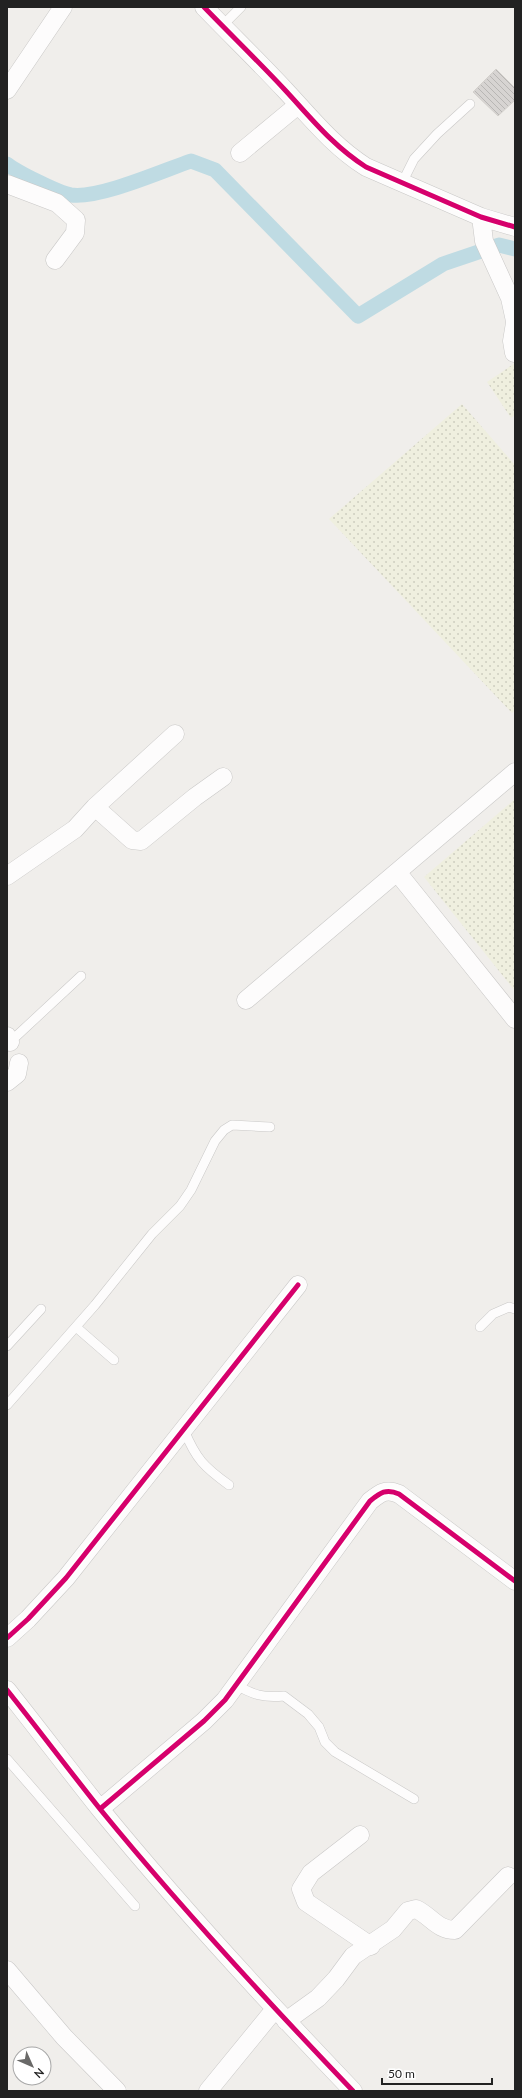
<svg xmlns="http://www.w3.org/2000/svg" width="522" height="2098" font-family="Lato,sans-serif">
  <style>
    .farmland { fill: url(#farmland-dots) }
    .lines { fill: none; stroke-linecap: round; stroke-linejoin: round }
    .canal { stroke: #bfdbe3; stroke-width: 15 }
    .building { fill: url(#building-back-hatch); stroke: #d3d0cc }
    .lane-casing { stroke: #c9c8c7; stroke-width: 10 }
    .street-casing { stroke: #c9c8c7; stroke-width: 19 }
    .lane { stroke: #fdfcfc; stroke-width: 9 }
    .street { stroke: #fdfcfc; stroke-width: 18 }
    .cycleway-casing { stroke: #fff; stroke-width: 8 }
    .cycleway { stroke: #d6006c; stroke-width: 5 }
  </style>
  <defs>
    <pattern id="farmland-dots" width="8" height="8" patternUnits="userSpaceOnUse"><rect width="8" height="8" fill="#efefdf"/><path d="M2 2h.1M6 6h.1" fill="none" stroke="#cdcdbf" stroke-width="1.8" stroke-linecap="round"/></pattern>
    <pattern id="building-back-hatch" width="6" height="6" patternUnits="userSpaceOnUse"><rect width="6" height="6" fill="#d7d4d2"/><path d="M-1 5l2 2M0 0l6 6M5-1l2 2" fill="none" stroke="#b8b6b4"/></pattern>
  </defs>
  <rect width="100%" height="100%" fill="#f0eeeb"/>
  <path class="farmland" d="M515 363V415L511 418 487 382Z
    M462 404 515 465V710L512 713 329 519Z
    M515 799V991L424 877Z"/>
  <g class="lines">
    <path class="canal" d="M7 164C17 172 59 193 71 195 99 199 162 171 191 161L215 170 358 316 443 264 499 245 515 249"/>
  </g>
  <path class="building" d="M496 69 515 88V100L498 116 473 92Z"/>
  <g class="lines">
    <defs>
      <path id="lane" d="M222 26 241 7
        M402 183 414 159 437 134 470 104
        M10 1042 81 976
        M76 1327 114 1360
        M480 1327 493 1314 509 1307 515 1309
        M7 1346 41 1309
        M7 1405 95 1305 152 1234 180 1206 191 1190 215 1141 224 1130 232 1125 270 1127
        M184 1430C196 1459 204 1467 229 1485
        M236 1685C254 1695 263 1698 284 1696L308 1714 319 1727 325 1742 335 1752 414 1799
        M7 1759 135 1906"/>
      <path id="street" d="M204 7C231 35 259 62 285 90 311 118 333 146 366 167L481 217 515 227
        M7 90 63 7
        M240 153 298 105
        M7 184 57 203 76 220 75 233 55 260
        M481 217 484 241 510 298 515 321
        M514 353 512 341 515 323
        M95 807 132 840 141 841 195 797 223 777
        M397 872 515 1019
        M7 876 75 829 95 807 175 734
        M246 1000 515 772
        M7 1036 10 1042
        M7 1082 17 1074 19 1063
        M7 1638 28 1619 66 1578 298 1285
        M7 1690C38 1729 69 1770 100 1809 180 1907 266 2000 353 2091
        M100 1809 204 1721 225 1700 370 1501C380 1493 386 1488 399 1494L515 1581
        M360 1835 311 1873 301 1889 306 1902 371 1946
        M7 1970 64 2037 117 2091
        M286 2021 318 1998 336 1979 353 1956 393 1929 408 1911 416 1909C431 1916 437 1930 455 1930L508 1876
        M208 2091 275 2009"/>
    </defs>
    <use href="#lane" class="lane-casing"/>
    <use href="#street" class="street-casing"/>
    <use href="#lane" class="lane"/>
    <use href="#street" class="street"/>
    <defs>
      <path id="cycleway" d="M204 7C231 35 259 62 285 90 311 118 333 146 366 167L481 217 515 227
        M7 1638 28 1619 66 1578 298 1285
        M7 1690C38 1729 69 1770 100 1809 180 1907 266 2000 353 2091
        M100 1809 204 1721 225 1700 370 1501C380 1493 386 1488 399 1494L515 1581"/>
    </defs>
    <use href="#cycleway" class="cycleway-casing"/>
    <use href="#cycleway" class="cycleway"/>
  </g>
  <rect width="522" height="2098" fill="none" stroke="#222222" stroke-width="16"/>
  <g transform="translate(32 2066) rotate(135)"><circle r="19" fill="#ffffff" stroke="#a7a7a7"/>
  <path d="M0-3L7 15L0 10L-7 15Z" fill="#6a6968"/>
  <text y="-6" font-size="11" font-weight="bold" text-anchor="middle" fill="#222222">N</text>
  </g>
  <path d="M382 2078v6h110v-6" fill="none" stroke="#222222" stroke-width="2"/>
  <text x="388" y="2078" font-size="12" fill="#222222" stroke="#ffffff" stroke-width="3" paint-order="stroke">50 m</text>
</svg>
